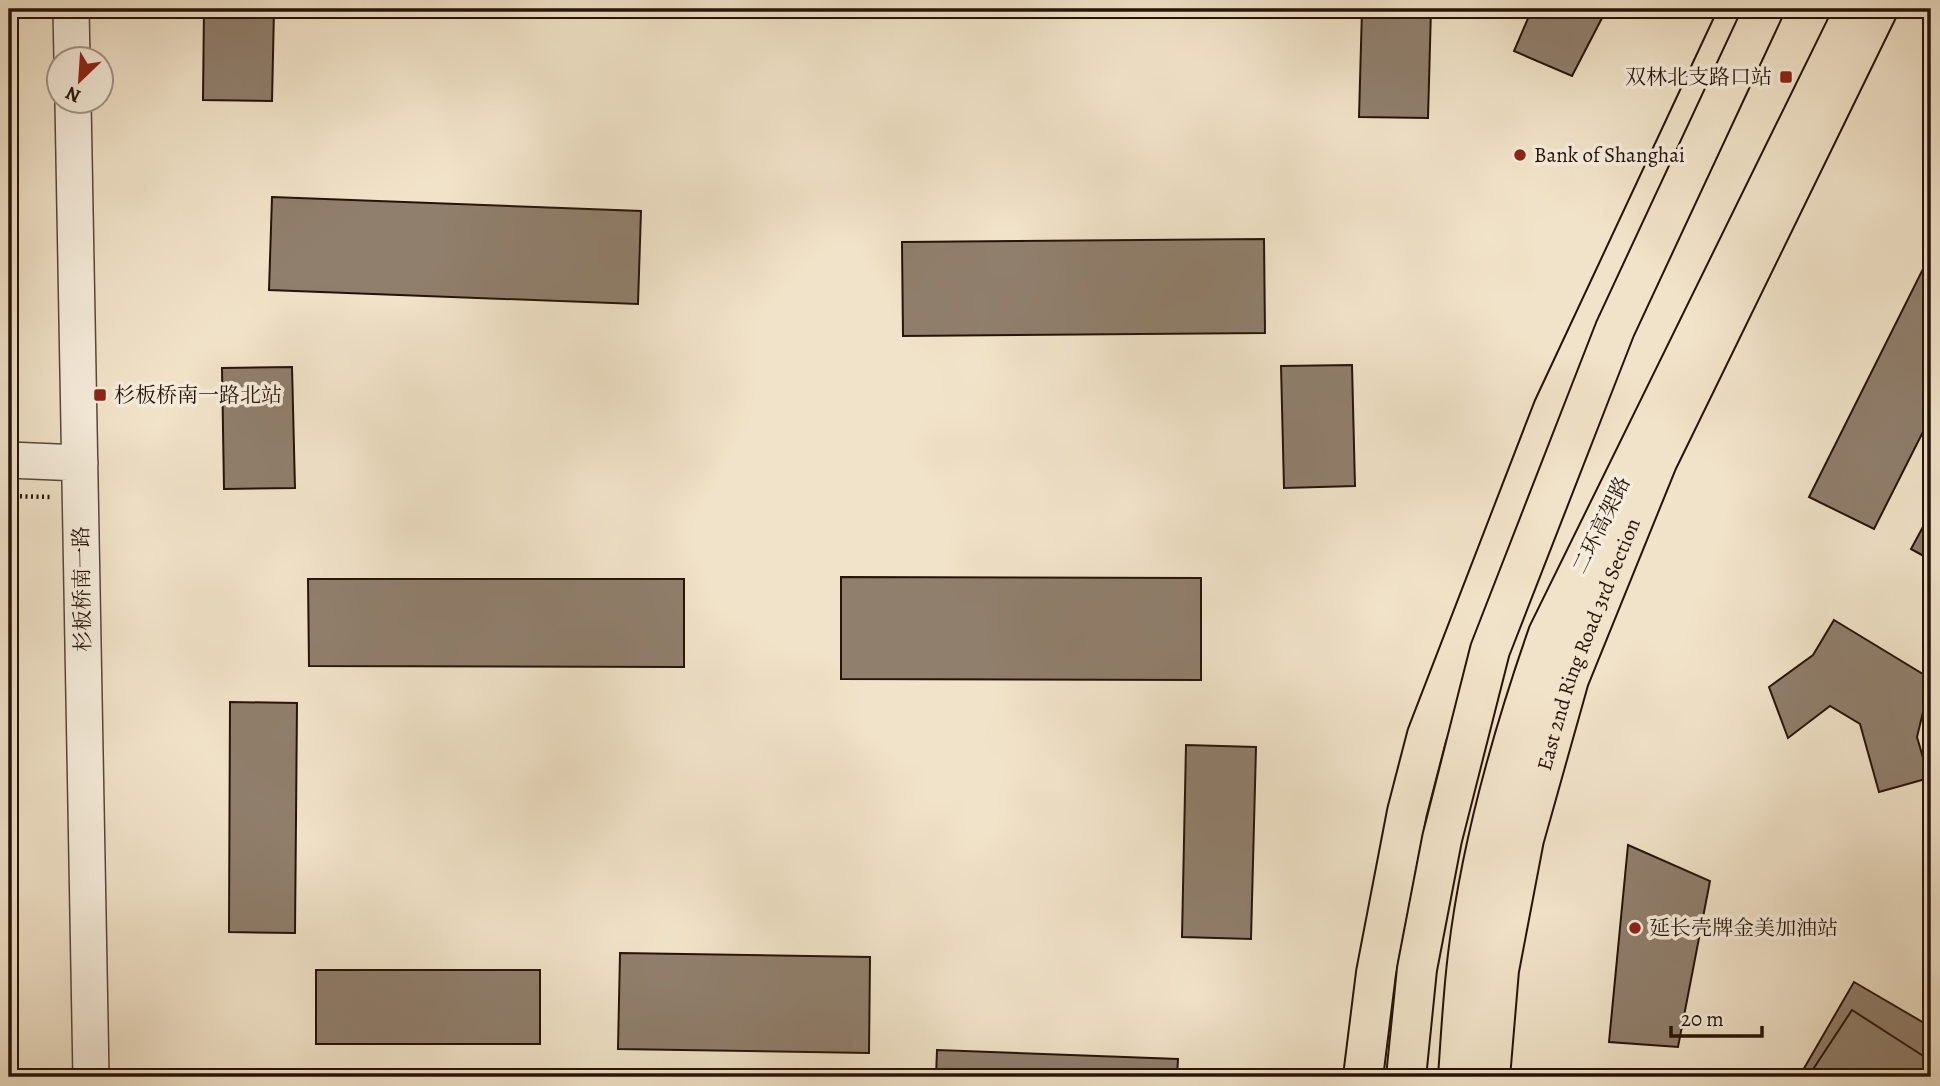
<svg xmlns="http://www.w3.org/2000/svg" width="1940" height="1086" font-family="Alegreya,'Noto Serif SC',serif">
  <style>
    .building { fill: #907f6d; stroke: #261309; stroke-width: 2 }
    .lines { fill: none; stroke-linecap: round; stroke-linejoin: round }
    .minor-casing { stroke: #594739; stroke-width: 38 }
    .major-casing { stroke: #261309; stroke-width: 42 }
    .highway-casing { stroke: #261309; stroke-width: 42 }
    .path { stroke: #261309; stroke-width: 4.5; stroke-dasharray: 2 3.5; stroke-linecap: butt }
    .minor { stroke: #f6eddc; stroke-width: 35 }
    .major { stroke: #f1e3c9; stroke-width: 38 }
    .highway { stroke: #f1e3c9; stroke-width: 38 }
    .highway-bridge-casing { stroke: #261309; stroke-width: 42; stroke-linecap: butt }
    .highway-bridge { stroke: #f1e3c9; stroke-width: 38 }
    .poi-dot { fill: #8f2418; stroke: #f6eddc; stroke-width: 2.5 }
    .labels { text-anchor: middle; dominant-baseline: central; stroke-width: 7; stroke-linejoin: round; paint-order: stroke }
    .poi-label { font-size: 21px; fill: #261309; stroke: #f6eddc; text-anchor: start }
    .street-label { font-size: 21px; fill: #261309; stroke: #f6eddc }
  </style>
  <rect width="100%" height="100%" fill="#f1e3c9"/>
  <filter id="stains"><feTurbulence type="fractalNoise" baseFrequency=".00286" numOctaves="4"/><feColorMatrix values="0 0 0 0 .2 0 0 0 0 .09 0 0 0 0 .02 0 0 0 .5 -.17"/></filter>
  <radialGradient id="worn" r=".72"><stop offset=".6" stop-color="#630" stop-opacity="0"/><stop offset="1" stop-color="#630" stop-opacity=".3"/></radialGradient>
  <path class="building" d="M204 9H274L272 101 203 100Z
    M1362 9H1431L1428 118 1359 117Z
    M1532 9H1600L1602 18 1572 76 1514 51Z
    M272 197 641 211 638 304 269 290Z
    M1264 239 1265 333 903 336 902 242Z
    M1931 253V416L1874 529 1809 497Z
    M1352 365 1355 486 1284 488 1281 366Z
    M292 367 295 488 224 489 222 368Z
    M1931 512V560L1911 549Z
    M841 577 1201 578V680L841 679Z
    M308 579H684V667L309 666Z
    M1834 620 1931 679 1917 737 1929 778 1879 792 1860 724 1830 706 1788 738 1769 687 1813 655Z
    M230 702 297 703 295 933 229 932Z
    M1186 745 1256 747 1251 939 1182 937Z
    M1628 845 1710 881 1678 1047 1609 1042Z
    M620 953 870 957 869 1053 618 1049Z
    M316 970H540V1044H316Z
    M1854 982 1931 1027V1077H1799Z
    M1852 1010 1931 1061V1077H1808Z
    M937 1050 1178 1059 1177 1077H936Z"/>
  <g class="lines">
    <defs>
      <path id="minor" d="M71 9 72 60
        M73 102 91 1077
        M9 460 80 463"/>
      <g id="major">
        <path d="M1363 1077 1376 973 1407 812 1427 735 1553 409 1740 9"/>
        <path id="s1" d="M1490 1077 1499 970 1524 839 1569 679 1657 462 1878 9"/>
      </g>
      <path id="highway" d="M1458 1077C1461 1036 1463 995 1468 955 1481 845 1512 737 1548 634L1855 9"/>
    </defs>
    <use href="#minor" class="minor-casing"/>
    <use href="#major" class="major-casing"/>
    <use href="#highway" class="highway-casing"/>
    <path class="path" d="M9 496 50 497"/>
    <use href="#minor" class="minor"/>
    <use href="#major" class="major"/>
    <use href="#highway" class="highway"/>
    <defs>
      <path id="highway-bridge" d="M1406 1077 1417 969 1442 839 1490 650 1615 329 1764 9"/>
    </defs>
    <use href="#highway-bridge" class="highway-bridge-casing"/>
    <use href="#highway-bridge" class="highway-bridge"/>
  </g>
  <g class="poi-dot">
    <rect x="1779" y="70" width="14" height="14" rx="3.5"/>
    <circle cx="1520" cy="155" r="7"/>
    <rect x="93" y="388" width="14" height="14" rx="3.5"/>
    <circle cx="1635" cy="928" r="7"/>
  </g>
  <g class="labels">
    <g class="poi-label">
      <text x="1772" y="77" text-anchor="end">双林北支路口站</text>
      <text x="1534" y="155">Bank of Shanghai</text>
      <text x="114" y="395">杉板桥南一路北站</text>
      <text x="1649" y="928">延长壳牌金美加油站</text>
    </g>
    <g class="street-label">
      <text transform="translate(1601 525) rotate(-64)">二环高架路</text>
      <text transform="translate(82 589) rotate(-91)">杉板桥南一路</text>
      <text stroke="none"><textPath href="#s1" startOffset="446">East 2nd Ring Road 3rd Section</textPath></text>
    </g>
  </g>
  <rect width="1940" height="1086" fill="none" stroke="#f1e3c9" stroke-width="35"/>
  <rect x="10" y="10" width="1919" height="1065" fill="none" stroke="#261309" stroke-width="3.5"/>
  <rect x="18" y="18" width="1905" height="1051" fill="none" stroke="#261309" stroke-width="2"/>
  <g transform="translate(80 80) rotate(205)"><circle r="33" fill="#f6eddc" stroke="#a39688" stroke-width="2"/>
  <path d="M0-5L12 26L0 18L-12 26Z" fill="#8f2418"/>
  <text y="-10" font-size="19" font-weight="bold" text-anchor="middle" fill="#261309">N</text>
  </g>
  <path d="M1671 1026v10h91v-10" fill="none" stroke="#261309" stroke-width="3.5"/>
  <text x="1681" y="1026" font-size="21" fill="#261309" stroke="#f6eddc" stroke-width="5" paint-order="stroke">20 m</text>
  <rect width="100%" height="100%" filter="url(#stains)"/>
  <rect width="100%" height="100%" fill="url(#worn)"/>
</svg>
